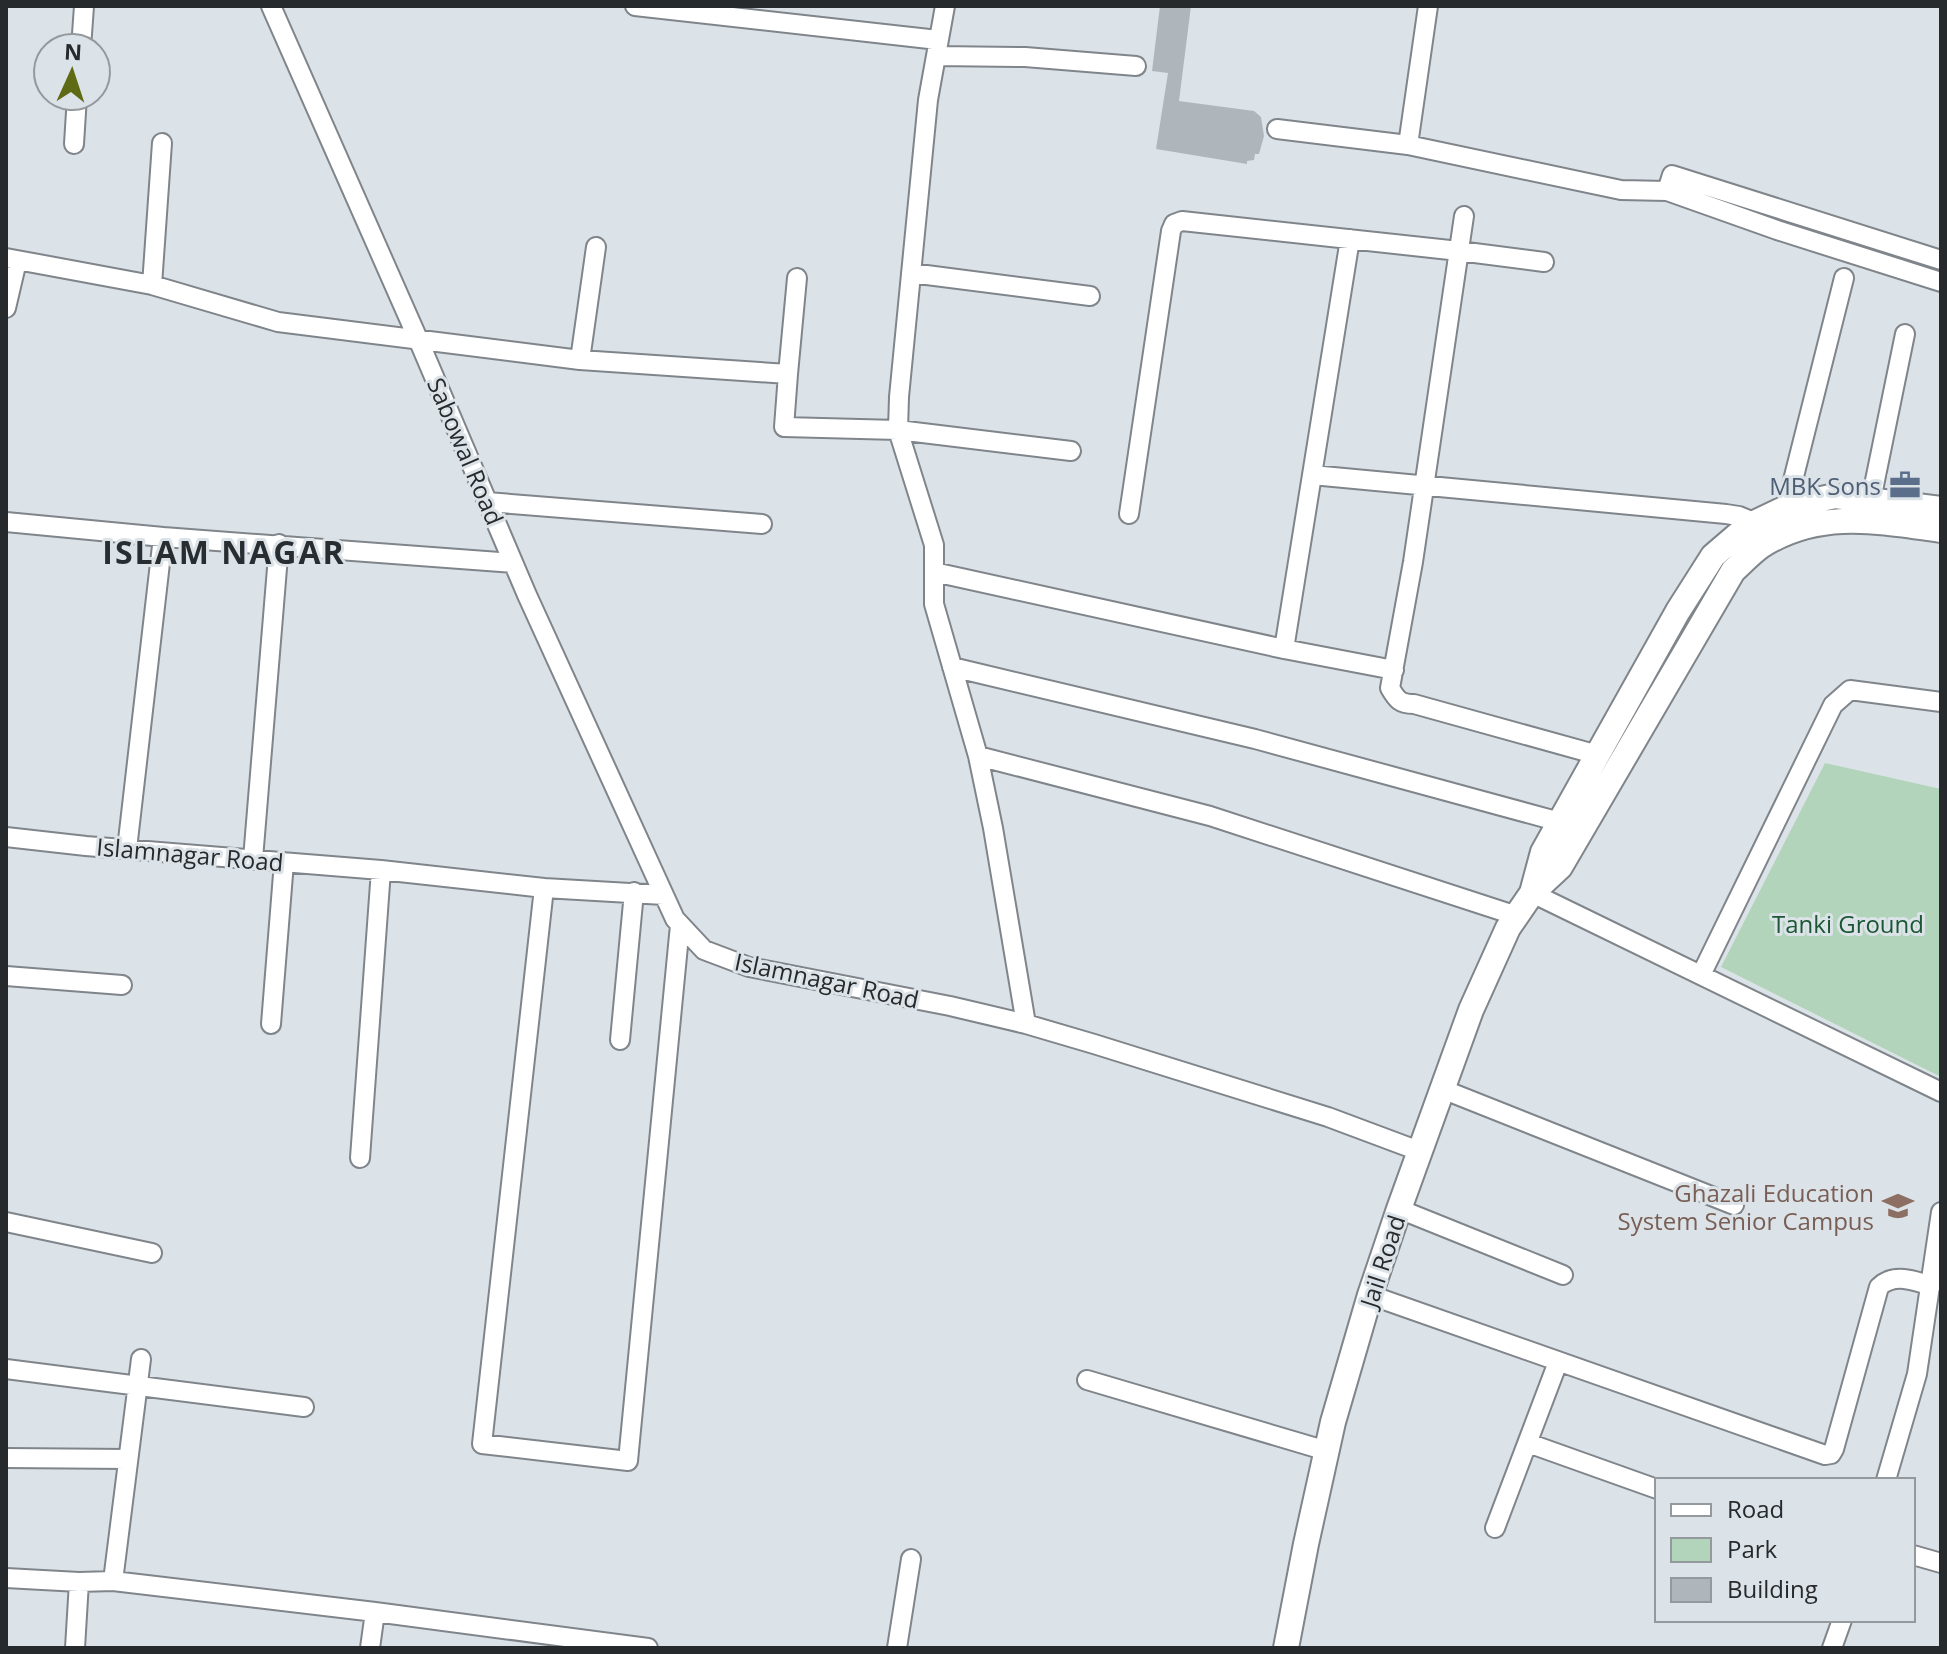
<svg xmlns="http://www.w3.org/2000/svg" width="1947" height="1654" font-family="'Open Sans',sans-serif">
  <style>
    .green { fill: #b1d4bb }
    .building { fill: #afb6bb }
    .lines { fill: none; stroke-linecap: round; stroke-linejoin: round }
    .minor-casing { stroke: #7f858a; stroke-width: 22 }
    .major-casing { stroke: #7f858a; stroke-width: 28 }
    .minor { stroke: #fff; stroke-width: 18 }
    .major { stroke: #fff; stroke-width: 24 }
    .labels { text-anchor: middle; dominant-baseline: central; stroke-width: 6; stroke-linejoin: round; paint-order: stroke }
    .street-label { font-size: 24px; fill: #272a2c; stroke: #dce3e8 }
    .service-label { font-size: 24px; fill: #4e5e75; stroke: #dce3e8; text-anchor: end }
    .park-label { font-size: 24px; fill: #1c5733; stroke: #dce3e8 }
    .education-label { font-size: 24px; fill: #785e54; stroke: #dce3e8; text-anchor: end }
    .district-label { font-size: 32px; font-weight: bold; letter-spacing: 2px; fill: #282d31; stroke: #dce3e8 }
  </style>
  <rect width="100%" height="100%" fill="#dce3e8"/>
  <path class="green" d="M1825 763 1941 789V1077L1721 967Z"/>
  <path class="building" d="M1160 6H1191L1179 101 1254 111 1261 117 1264 136 1259 154H1255L1254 160 1247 161V164L1156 149 1168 73 1152 71Z"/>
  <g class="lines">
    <defs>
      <path id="minor" d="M271 6 418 339 527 595 664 895 675 919 704 950 749 967 950 1006 1026 1024 1094 1044 1328 1117 1419 1151
        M635 6 938 40
        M945 6 928 100 899 397 898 430 934 545V604L978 756 993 828 1026 1024
        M81 48 84 6
        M936 56 1025 57 1136 66
        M1277 129 1408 145 1621 190 1667 191 1777 230 1941 282
        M74 144 77 96
        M1408 145 1428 6
        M1667 191 1672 175 1941 260
        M1464 216 1413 562 1390 688C1397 700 1400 704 1414 704L1598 755
        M6 258 152 285 278 322 580 360 596 247
        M911 273 1090 296
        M152 285 162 143
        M6 308 17 261
        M580 360 788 374 797 278
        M788 374 784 427 898 430 1071 451
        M1312 475 1726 514 1739 516 1756 523
        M1871 500 1905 334
        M487 502 762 524
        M1786 508 1844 278
        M1129 514 1171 231 1174 224 1182 221 1459 251 1544 262
        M6 522 163 537 513 563
        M934 572 1284 649 1394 670
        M1284 649 1350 239
        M952 667 1255 739 1560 822
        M978 756 1210 816 1517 916
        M6 837 86 846 381 870 544 888 664 895
        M127 849 163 537
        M253 859 279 544
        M544 888 482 1444 628 1461 680 925
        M1532 893 1941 1092
        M1701 975 1833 705 1850 690 1941 702
        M6 976 122 985
        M271 1024 284 862
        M620 1040 634 892
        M1442 1089 1734 1205
        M360 1158 381 870
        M1399 1209 1563 1275
        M6 1222 152 1253
        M1370 1295 1825 1455 1831 1454 1834 1449 1879 1287C1893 1273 1914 1280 1931 1286
        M6 1369 304 1407
        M1087 1380 1327 1451
        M1528 1443 1657 1489
        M6 1458 128 1459
        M1886 1480 1917 1374 1941 1212
        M1495 1528 1558 1362
        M1913 1555 1941 1563
        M6 1578 79 1582 113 1581 375 1612 648 1648
        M113 1581 141 1359
        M75 1648 79 1582
        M370 1648 375 1612
        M897 1648 911 1559
        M1832 1648 1842 1620"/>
      <path id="major" d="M1532 893 1543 852 1678 611 1713 556 1748 526 1790 506 1835 496 1941 509
        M1286 1648 1306 1544 1333 1422 1370 1295 1399 1209 1471 1010 1508 928 1532 893 1560 867 1733 571C1742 563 1751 553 1761 546 1818 509 1878 521 1941 530"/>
    </defs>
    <use href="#minor" class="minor-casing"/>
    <use href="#major" class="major-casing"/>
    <use href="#minor" class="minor"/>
    <use href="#major" class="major"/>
  </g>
  <defs>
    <symbol id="office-bare" viewBox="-9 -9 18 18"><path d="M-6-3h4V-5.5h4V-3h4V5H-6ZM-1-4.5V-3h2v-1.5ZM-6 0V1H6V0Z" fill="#5c6f8a" stroke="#dce3e8" stroke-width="2.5" paint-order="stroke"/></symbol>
    <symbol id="school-bare" viewBox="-9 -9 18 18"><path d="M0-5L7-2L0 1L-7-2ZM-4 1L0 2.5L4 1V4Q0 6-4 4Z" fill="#8d6e63" stroke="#dce3e8" stroke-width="2.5" paint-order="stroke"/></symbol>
  </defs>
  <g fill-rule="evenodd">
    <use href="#office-bare" x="1883" y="463" width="44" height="44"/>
    <use href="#school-bare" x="1876" y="1184" width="44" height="44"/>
  </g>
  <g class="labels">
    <g class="street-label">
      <text transform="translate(466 451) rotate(67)">Sabowal Road</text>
      <text transform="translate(190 854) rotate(5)">Islamnagar Road</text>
      <text transform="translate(827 980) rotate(12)">Islamnagar Road</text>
      <text transform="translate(1382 1261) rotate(-72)">Jail Road</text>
    </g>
    <g class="service-label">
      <text x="1881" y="485">MBK Sons</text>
    </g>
    <g class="park-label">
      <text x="1848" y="923">Tanki Ground</text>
    </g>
    <g class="education-label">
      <text x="1874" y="1192">Ghazali Education<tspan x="1874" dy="28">System Senior Campus</tspan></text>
    </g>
    <g class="district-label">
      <text x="224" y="551">ISLAM NAGAR</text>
    </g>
  </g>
  <rect width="1947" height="1654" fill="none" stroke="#272a2c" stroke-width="16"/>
  <rect x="1655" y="1478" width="260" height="144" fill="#dce3e8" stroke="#94999d" stroke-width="2"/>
  <rect x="1671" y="1504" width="40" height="12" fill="#ffffff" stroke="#94999d" stroke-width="2"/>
  <text x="1727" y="1518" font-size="24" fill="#272a2c">Road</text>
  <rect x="1671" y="1538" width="40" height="24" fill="#b1d4bb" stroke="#94999d" stroke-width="2"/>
  <text x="1727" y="1558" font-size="24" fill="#272a2c">Park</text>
  <rect x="1671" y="1578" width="40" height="24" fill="#afb6bb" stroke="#94999d" stroke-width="2"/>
  <text x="1727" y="1598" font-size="24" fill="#272a2c">Building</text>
  <g transform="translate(72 72) rotate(3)"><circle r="38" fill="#dce3e8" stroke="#94999d" stroke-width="2"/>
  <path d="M0-6L14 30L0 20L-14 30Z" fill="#5e6b14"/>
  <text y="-12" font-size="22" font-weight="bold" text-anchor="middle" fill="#272a2c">N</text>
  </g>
</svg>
